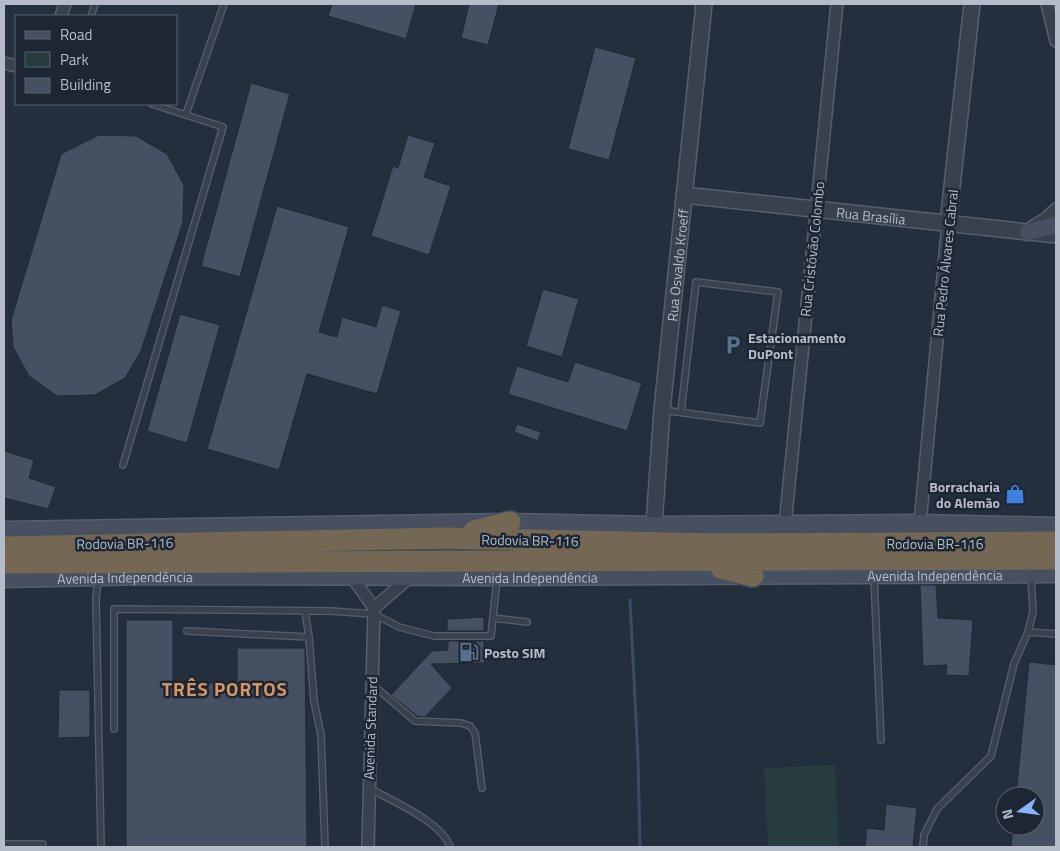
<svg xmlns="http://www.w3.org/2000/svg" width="1060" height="851" font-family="'Titillium Web',sans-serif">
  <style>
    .green { fill: #263c3f }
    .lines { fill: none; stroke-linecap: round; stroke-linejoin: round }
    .stream { stroke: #394c67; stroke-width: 3 }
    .building { fill: #455162; stroke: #1f2835 }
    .service-casing { stroke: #565f6c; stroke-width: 8 }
    .minor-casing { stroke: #565f6c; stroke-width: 14 }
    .tertiary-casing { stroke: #565f6c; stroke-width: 18 }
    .secondary-casing { stroke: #565f6c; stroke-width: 19 }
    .motorway-casing { stroke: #434c59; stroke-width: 24 }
    .service { stroke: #38414e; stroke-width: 5.5 }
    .minor { stroke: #38414e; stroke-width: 11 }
    .tertiary { stroke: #38414e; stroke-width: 15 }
    .secondary { stroke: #465061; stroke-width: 16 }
    .motorway { stroke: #746855; stroke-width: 21 }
    .labels { text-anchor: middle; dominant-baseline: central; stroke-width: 5; stroke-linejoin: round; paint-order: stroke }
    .street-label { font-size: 14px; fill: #b4bcc9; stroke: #1d2633 }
    .poi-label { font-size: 14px; font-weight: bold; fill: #b4bcc9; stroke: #1d2633; text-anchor: start }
    .district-label { font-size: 19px; font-weight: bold; letter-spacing: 1px; fill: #d59563; stroke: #1d2633 }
  </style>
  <rect width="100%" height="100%" fill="#242f3e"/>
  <path class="green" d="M835 765 839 847H768L764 768Z"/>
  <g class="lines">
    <path class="stream" d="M630 600 638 759 640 847"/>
  </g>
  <path class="building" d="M332 4H416L406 39 328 16Z
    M469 4H499L488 45 461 38Z
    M595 47 636 58 609 160 568 149Z
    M251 83 290 94 240 277 201 266Z
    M99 135 136 136 167 154 184 185 183 222 141 351 125 378 95 395 57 396 29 376 13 347 11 320 61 154Z
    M408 135 435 143 424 177 451 186 429 255 371 236 393 166 398 168Z
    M277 206 349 227 319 332 337 337 342 317 376 327 382 305 401 311 377 394 307 374 279 470 207 449Z
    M543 289 579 299 562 357 526 346Z
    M180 314 220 325 187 443 147 431Z
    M575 362 642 383 627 431 508 394 517 366 568 382Z
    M517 424 541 432 538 441 514 432Z
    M4 451 34 460 29 478 56 487 48 509 4 498Z
    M920 585H936L938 618 973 620 969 676 946 675 947 665 923 666Z
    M484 617V631H447V619Z
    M126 620H173V683H237V648H305L307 847H126Z
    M448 641H484L485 663 431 664 452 688 425 717 417 716 391 695 432 651 448 650Z
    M1029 662 1056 665V847H1011L1013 826H1035V796H1016Z
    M59 690H90V737L58 738Z
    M886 804 917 808 913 847H865L867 828 884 830Z"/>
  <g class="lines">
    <defs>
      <path id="service" d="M91 16 95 4
        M186 114 224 4
        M662 410 760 423 778 292 696 282 681 412
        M123 465 223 127 152 104
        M1031 576 1033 612 1028 632 1056 634
        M874 577 881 740
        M98 580 96 599 101 847
        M493 618 527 622
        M187 631 309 637 305 611
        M309 637 314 701 321 735 325 847
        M373 685 415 721 461 723 470 726 475 733 482 788
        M114 729V609L330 611 374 614 399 627 434 636H491L497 579
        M369 788C392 801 442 822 450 847
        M4 844H43
        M923 847 924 835 937 809 991 756 1014 664 1028 632"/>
      <path id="minor" d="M1047 4 1056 41
        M61 16 65 4
        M4 63 16 66
        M1032 227 1045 219 1056 209
        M920 523 948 223
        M785 525 837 4
        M352 577 374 608 368 847
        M374 608 410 577"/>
      <g id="tertiary">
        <path id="s1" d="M684 195 1056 235"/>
        <path d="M948 223 972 4"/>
        <path id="s2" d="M654 525 662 410 704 4"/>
      </g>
      <g id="secondary">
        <path d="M1028 232 1056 225"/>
        <path d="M4 530 510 522 654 525 920 523 1056 526"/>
        <path id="s3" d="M4 579 148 576 497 577 1056 574"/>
      </g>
      <path id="motorway" d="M474 531 510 522
        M4 547 444 538 715 544 1056 542
        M4 563 1056 559
        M721 568 753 576"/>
    </defs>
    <use href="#service" class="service-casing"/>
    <use href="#minor" class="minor-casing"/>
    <use href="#tertiary" class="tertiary-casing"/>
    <use href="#secondary" class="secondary-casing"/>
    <use href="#motorway" class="motorway-casing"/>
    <use href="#service" class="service"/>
    <use href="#minor" class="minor"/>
    <use href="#tertiary" class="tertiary"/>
    <use href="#secondary" class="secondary"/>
    <use href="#motorway" class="motorway"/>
  </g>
  <defs>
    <symbol id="parking-bare" viewBox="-9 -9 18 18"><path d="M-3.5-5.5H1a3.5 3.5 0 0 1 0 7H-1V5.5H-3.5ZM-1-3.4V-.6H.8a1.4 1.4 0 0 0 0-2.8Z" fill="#5c6f8a" stroke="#1d2633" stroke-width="2.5" paint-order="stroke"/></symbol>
    <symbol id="shop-bare" viewBox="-9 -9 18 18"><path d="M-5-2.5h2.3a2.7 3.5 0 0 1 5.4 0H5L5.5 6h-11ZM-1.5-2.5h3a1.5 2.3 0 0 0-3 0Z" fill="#3f7fe0" stroke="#1d2633" stroke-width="2.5" paint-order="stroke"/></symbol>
    <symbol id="fuel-bare" viewBox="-9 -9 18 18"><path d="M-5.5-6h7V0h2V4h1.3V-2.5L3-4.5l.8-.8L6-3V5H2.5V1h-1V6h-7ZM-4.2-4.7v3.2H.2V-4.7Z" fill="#5c6f8a" stroke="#1d2633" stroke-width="2.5" paint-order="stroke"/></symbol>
  </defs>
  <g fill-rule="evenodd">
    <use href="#parking-bare" x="719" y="331" width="28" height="28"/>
    <use href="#shop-bare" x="1001" y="480" width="28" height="28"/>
    <use href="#fuel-bare" x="455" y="638" width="28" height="28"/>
  </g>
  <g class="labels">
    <g class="street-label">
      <text stroke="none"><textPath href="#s1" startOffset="188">Rua Brasília</textPath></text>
      <text transform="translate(812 249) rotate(-84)">Rua Cristóvão Colombo</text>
      <text transform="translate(945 263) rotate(-84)">Rua Pedro Álvares Cabral</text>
      <text stroke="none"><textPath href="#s2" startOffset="261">Rua Osvaldo Kroeff</textPath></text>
      <text transform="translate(530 540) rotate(1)">Rodovia BR-116</text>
      <text transform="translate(125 543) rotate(-1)">Rodovia BR-116</text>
      <text x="935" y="543">Rodovia BR-116</text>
      <text stroke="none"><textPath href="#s3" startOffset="931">Avenida Independência</textPath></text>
      <text stroke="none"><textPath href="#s3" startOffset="121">Avenida Independência</textPath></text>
      <text stroke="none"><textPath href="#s3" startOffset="526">Avenida Independência</textPath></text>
      <text transform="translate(370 728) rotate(-88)">Avenida Standard</text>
    </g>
    <g class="poi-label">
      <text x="748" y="337">Estacionamento<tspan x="748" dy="16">DuPont</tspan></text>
      <text x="1000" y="486" text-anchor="end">Borracharia<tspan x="1000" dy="16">do Alemão</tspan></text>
      <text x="484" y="652">Posto SIM</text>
    </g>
    <g class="district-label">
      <text x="225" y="688">TRÊS PORTOS</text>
    </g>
  </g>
  <rect width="1060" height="851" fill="none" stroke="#b4bcc9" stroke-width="10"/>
  <rect x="15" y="15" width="162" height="90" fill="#1d2633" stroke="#59626f"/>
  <rect x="25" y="31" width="25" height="8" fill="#465061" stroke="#59626f"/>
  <text x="60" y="40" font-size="15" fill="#b4bcc9">Road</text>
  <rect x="25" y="52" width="25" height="15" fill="#263c3f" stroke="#59626f"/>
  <text x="60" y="65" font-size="15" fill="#b4bcc9">Park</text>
  <rect x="25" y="78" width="25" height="15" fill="#455162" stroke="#59626f"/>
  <text x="60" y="90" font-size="15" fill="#b4bcc9">Building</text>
  <g transform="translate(1020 811) rotate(256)"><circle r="24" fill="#1d2633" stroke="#59626f"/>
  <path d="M0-4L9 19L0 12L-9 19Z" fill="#8ab4f8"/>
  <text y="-8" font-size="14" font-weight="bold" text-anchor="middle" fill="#b4bcc9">N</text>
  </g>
</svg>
